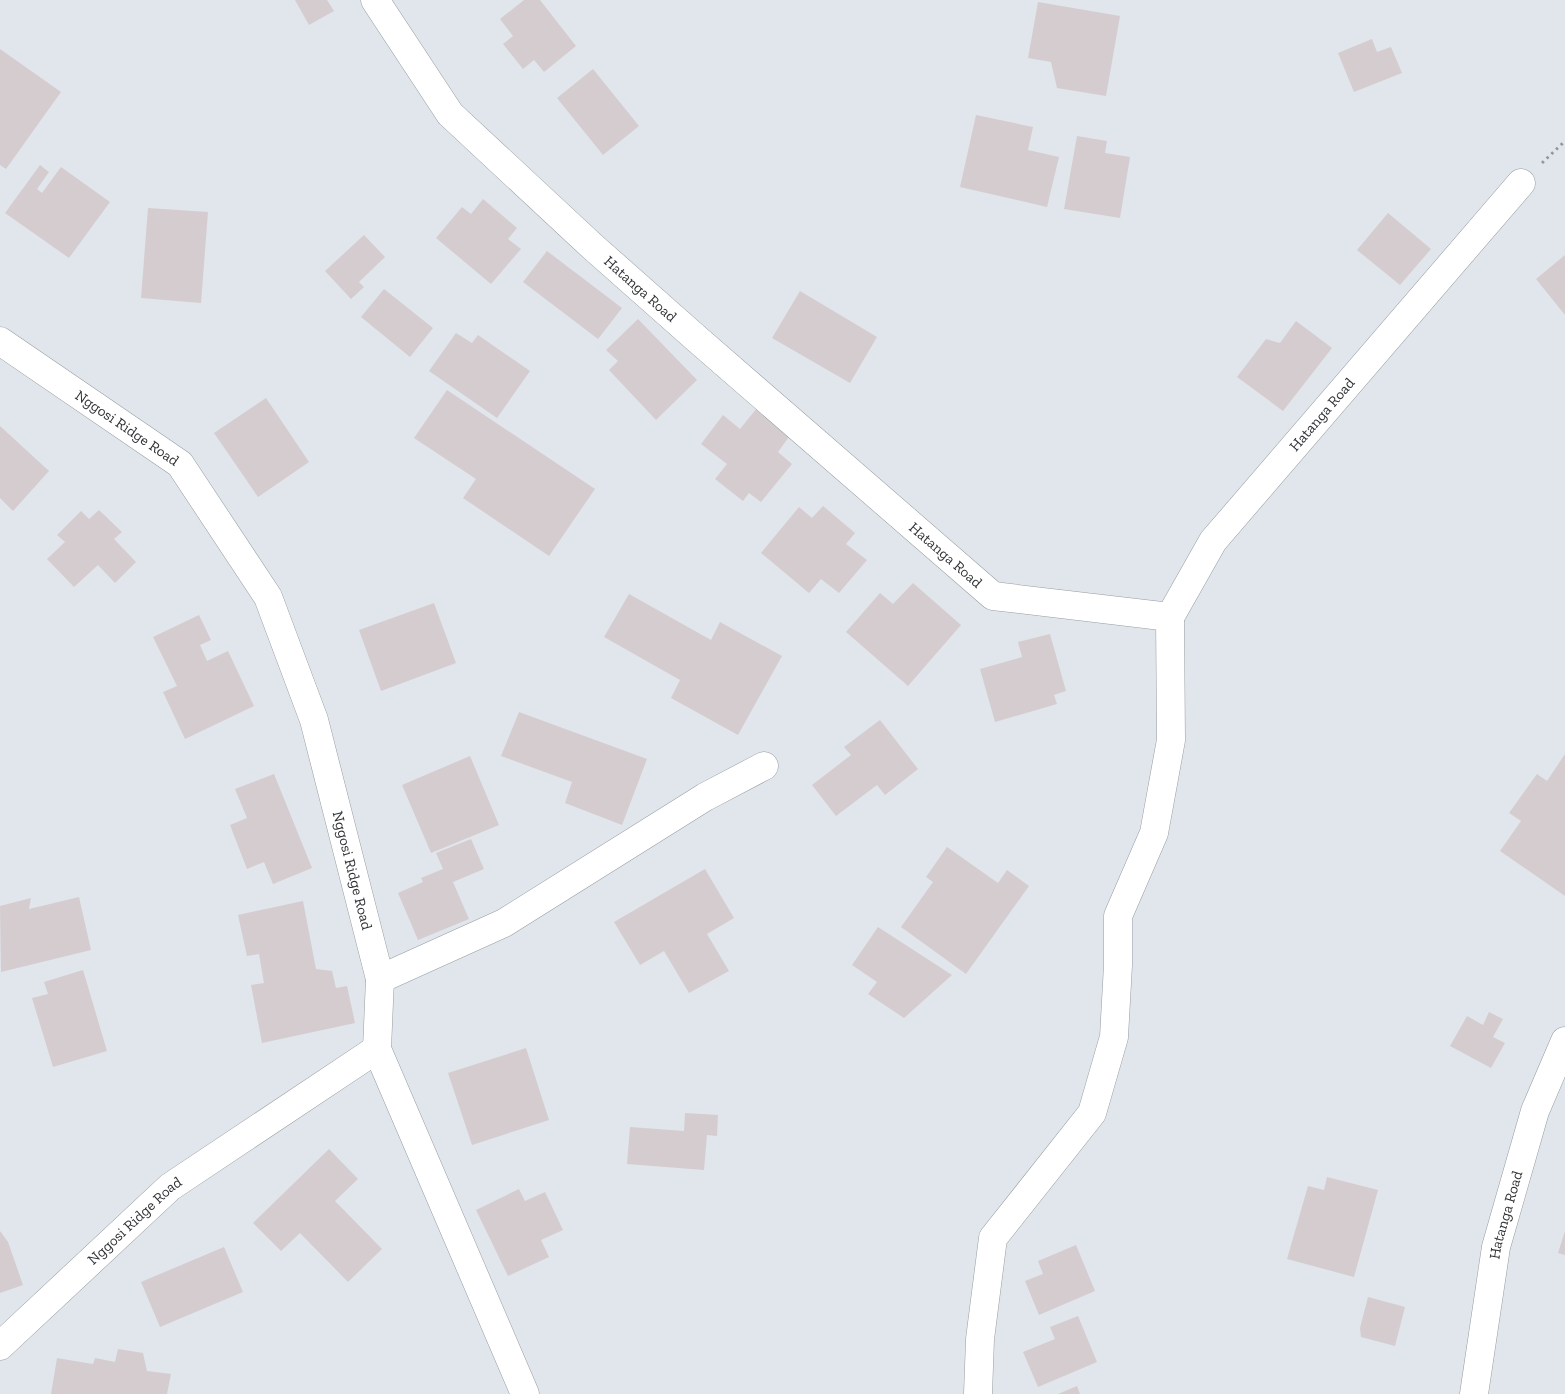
<svg xmlns="http://www.w3.org/2000/svg" width="1565" height="1394" font-family="'Zilla Slab',serif">
  <style>
    .building { fill: #d5cccf }
    .lines { fill: none; stroke-linecap: round; stroke-linejoin: round }
    .street-casing { stroke: #979da2; stroke-width: 29 }
    .path { stroke: #94989d; stroke-width: 3; stroke-dasharray: 2.5 4; stroke-linecap: butt }
    .street { stroke: #fff; stroke-width: 28 }
    .labels { text-anchor: middle; dominant-baseline: central; stroke-width: 5; stroke-linejoin: round; paint-order: stroke }
    .street-label { font-size: 15px; fill: #2e3032; stroke: #edf3f9 }
  </style>
  <rect width="100%" height="100%" fill="#e0e6ec"/>
  <path class="building" d="M295 0H327L334 11 309 25Z
    M524 0H540L576 46 544 72 534 60 523 69 503 44 513 36 500 19Z
    M1038 2 1120 16 1106 96 1057 88 1051 62 1028 58Z
    M1372 39 1377 52 1391 47 1402 73 1354 92 1338 53Z
    M0 49 61 92 6 169 0 165Z
    M593 69 639 126 603 155 557 98Z
    M976 115 1033 127 1028 150 1059 157 1047 207 960 187Z
    M1077 136 1107 141 1105 153 1130 157 1120 218 1064 209Z
    M40 165 49 172 37 189 42 193 61 167 110 202 69 258 5 213Z
    M483 199 517 228 508 239 521 249 491 284 436 238 462 207 471 214Z
    M148 208 208 212 201 303 141 298Z
    M1388 213 1431 249 1400 285 1357 250Z
    M364 235 385 257 359 282 364 287 351 299 325 271Z
    M547 251 622 308 598 339 523 282Z
    M1565 255V315L1536 279Z
    M384 289 433 328 410 357 361 317Z
    M800 291 877 337 850 383 772 338Z
    M638 319 697 380 656 420 609 370 618 361 606 350Z
    M1296 321 1332 348 1283 411 1237 377 1266 339 1280 343Z
    M456 333 472 343 478 335 530 371 497 418 429 371Z
    M447 390 595 489 549 556 463 498 476 479 414 438Z
    M266 398 309 462 258 497 214 433Z
    M757 408 791 434 778 452 792 464 761 502 749 493 743 501 715 479 727 464 701 444 723 415 740 429Z
    M0 426 49 471 13 511 0 498Z
    M823 506 855 533 846 544 867 560 839 593 821 579 809 593 761 553 799 507 812 518Z
    M99 510 122 532 114 539 136 562 115 583 98 565 74 587 47 559 65 542 57 535 81 511 89 519Z
    M913 583 961 625 908 686 846 632 880 593 893 604Z
    M629 594 711 640 720 622 782 656 738 735 671 698 680 680 604 637Z
    M434 603 456 663 381 691 359 630Z
    M199 615 211 640 200 645 207 661 228 651 254 706 185 739 163 692 177 686 153 637Z
    M1050 634 1066 691 1054 695 1057 704 995 722 980 669 1022 657 1018 642Z
    M519 712 647 759 622 825 565 803 572 782 501 756Z
    M880 720 918 769 885 795 877 785 836 816 812 785 851 755 844 747Z
    M1565 754V896L1500 851 1521 821 1509 813 1537 774 1547 781Z
    M470 756 499 825 431 853 402 785Z
    M274 774 312 868 273 884 264 862 247 869 230 825 247 818 235 789Z
    M471 839 484 869 453 882 469 919 418 940 398 893 423 882 421 878 443 869 436 853Z
    M947 847 998 883 1007 870 1029 886 966 974 901 927 933 882 926 877Z
    M705 869 734 918 707 934 729 971 689 993 664 951 640 965 614 922Z
    M79 897 91 950 1 972 0 906 31 898 29 909Z
    M303 901 316 969 332 971 336 988 347 986 355 1023 262 1043 251 985 264 983 259 954 247 956 238 915Z
    M878 927 952 975 904 1018 868 994 877 982 852 965Z
    M83 970 107 1051 53 1067 32 998 48 994 44 982Z
    M1489 1012 1503 1019 1493 1037 1505 1043 1491 1068 1450 1046 1467 1016 1483 1025Z
    M526 1048 549 1120 472 1145 448 1073Z
    M685 1113 718 1115 717 1136 707 1135 704 1170 627 1164 630 1127 684 1131Z
    M329 1149 358 1179 335 1201 382 1249 348 1282 300 1233 281 1251 253 1223Z
    M1327 1177 1378 1190 1354 1277 1287 1259 1308 1186 1324 1190Z
    M519 1189 525 1201 545 1192 563 1230 541 1240 549 1257 508 1276 476 1210Z
    M0 1231 8 1242 23 1285 0 1293Z
    M1565 1231V1255L1558 1253Z
    M1076 1245 1095 1291 1039 1315 1025 1281 1043 1274 1038 1261Z
    M224 1247 243 1292 160 1327 141 1282Z
    M1368 1297 1405 1307 1395 1346 1361 1337 1360 1328Z
    M1078 1316 1097 1362 1038 1387 1023 1352 1055 1339 1050 1327Z
    M118 1349 143 1353 147 1371 171 1374 167 1394H51L57 1358 93 1364 95 1358 115 1362Z
    M1077 1386 1080 1394H1058Z"/>
  <g class="lines">
    <defs>
      <g id="street">
        <path id="s1" d="M375 0 450 114 593 247 697 339 993 596 1170 617 1213 541 1521 183"/>
        <path id="s2" d="M0 341 180 464 268 597 314 720 380 979 377 1049 525 1394"/>
        <path d="M380 979 504 923 705 797 764 766"/>
        <path id="s3" d="M0 1346 170 1187 377 1049"/>
        <path d="M978 1394 980 1339 993 1238 1092 1113 1114 1037 1118 965V916L1154 833 1171 740 1170 617"/>
        <path id="s4" d="M1474 1394 1496 1247 1535 1111 1565 1041"/>
      </g>
    </defs>
    <use href="#street" class="street-casing"/>
    <path class="path" d="M1542 163 1565 141"/>
    <use href="#street" class="street"/>
  </g>
  <g class="labels">
    <g class="street-label">
      <text stroke="none"><textPath href="#s1" startOffset="395">Hatanga Road</textPath></text>
      <text stroke="none"><textPath href="#s1" startOffset="1295">Hatanga Road</textPath></text>
      <text stroke="none"><textPath href="#s2" startOffset="154">Nggosi Ridge Road</textPath></text>
      <text stroke="none"><textPath href="#s1" startOffset="800">Hatanga Road</textPath></text>
      <text stroke="none"><textPath href="#s2" startOffset="664">Nggosi Ridge Road</textPath></text>
      <text stroke="none"><textPath href="#s4" startOffset="182">Hatanga Road</textPath></text>
      <text stroke="none"><textPath href="#s3" startOffset="184">Nggosi Ridge Road</textPath></text>
    </g>
  </g>
</svg>
